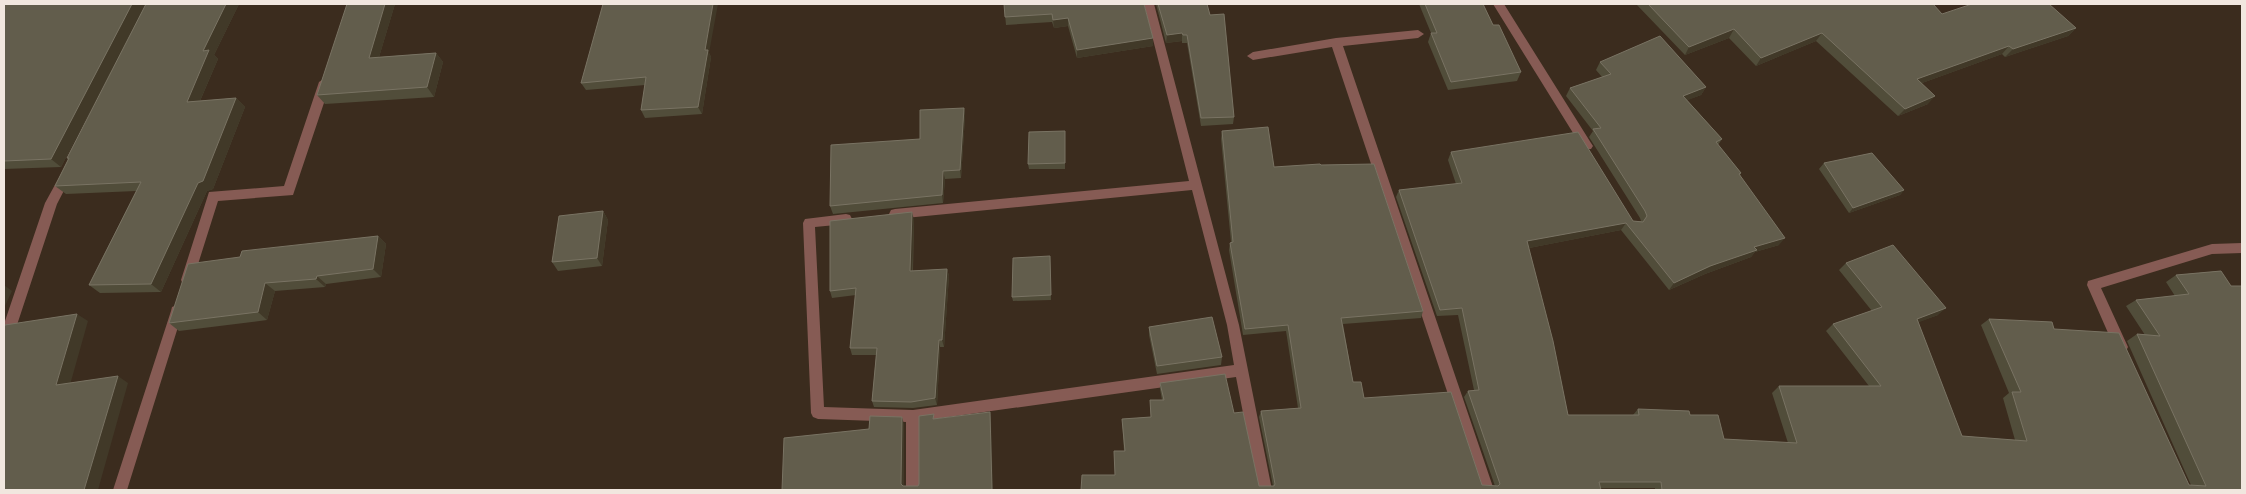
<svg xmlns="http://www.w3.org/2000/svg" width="2246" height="494" font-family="Karla,sans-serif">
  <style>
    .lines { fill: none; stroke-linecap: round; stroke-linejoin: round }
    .street { fill: #865b54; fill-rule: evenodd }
    .wall { fill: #514d3a }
    .shaded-wall { fill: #413928 }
    .building { fill: #625d4c; stroke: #797363 }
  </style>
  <rect width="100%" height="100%" fill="#3b2c1e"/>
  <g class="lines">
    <path class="street" d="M1144 4H1154L1239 325 1272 490H1258L1236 377 920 421V490H906V422L818 419 813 417 811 413 803 223 805 219 846 214 850 215 852 219 850 223 846 224 815 227 824 407 913 410 1234 365 1227 325 1192 190 895 219 891 218 889 214 891 210 895 209 1189 181Z
      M1493 4H1504L1591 143 1593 146 1591 149H1583Z
      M1418 30 1424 34 1418 38 1343 46 1494 490H1480L1332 47 1253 60 1247 56 1253 52 1336 38Z
      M325 78 331 82 293 195 218 201 193 280 191 284 187 285 183 284 181 280 209 192 284 186 319 82Z
      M66 170 70 172 72 175 57 204 11 343 9 347 4 349V324L45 203 62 172Z
      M2242 243V253L2212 254 2101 288 2128 347 2126 351 2121 353 2116 351 2087 285 2088 281 2212 244Z
      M177 305 182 307 183 311 127 490H113L171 311 172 307Z"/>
  </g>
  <path class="wall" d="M4 4H146L61 167 4 169Z
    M146 4H239L214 55 218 59 200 101 236 98 245 107 213 189 207 191 161 292 100 293 89 285 136 191 66 194 55 186 68 160 67 158Z
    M395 4 379 57 436 53 443 62 434 97 325 104 317 95Z
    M1004 4H1144L1153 46 1077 58 1068 26 1054 28 1052 22 1006 25Z
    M1156 4H1207L1234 117 1233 124 1201 126 1187 43H1182V41L1166 43Z
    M1419 4H1483L1493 25 1521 72 1517 81 1448 90 1428 42 1431 33Z
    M1636 4H1933L1942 14 2076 28 2068 36 2005 57 2002 54 1922 83 1928 104 1898 116 1816 41 1756 66 1729 38 1685 55Z
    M709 53 711 57 702 114 645 118 641 110 645 85 586 90 581 83Z
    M1600 62 1706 87 1701 95 1687 100 1722 139 1718 145 1741 173 1740 175 1779 245 1755 252 1751 257 1705 274 1669 290 1621 230 1529 248 1568 415H1633L1638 409 1690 415 1724 439 1788 443 1772 393 1779 386H1869L1826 331 1833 324 1872 311 1839 270 1846 263 1938 315 1918 322 1962 436 2015 440 2003 398 2009 393 1981 325 1989 319 2054 329 2189 485H2191L2127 341 2137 334 2145 335 2126 306 2136 300 2175 296 2166 282 2176 275 2221 271 2242 490H1655V488L1081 490 1115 475 1124 451 1122 419 1151 417 1150 400H1162L1160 389V383L1234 413 1259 486H1273L1259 417 1261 411 1298 408 1286 331 1243 335 1229 250 1230 243 1231 242 1221 139 1222 131 1274 167 1321 165 1423 311 1421 318 1343 324 1353 382 1364 398 1482 485 1495 486 1464 397 1468 391 1474 390 1458 315 1437 316 1396 197 1399 190 1456 184 1448 160 1451 152 1633 221H1641L1640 218 1589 137 1593 131 1566 96 1570 88 1602 77 1596 70Z
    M964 108 965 116 961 178 945 179 943 203 833 214 830 206 920 139Z
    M1065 131V169H1029L1028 164Z
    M1824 163 1904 190 1900 195 1849 213 1819 169Z
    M603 211 608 220 602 266 558 271 552 262Z
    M914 220 913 271 947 269 949 276 944 347H940L937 405 913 408 874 407 872 401 876 355H852L850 348 856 295 832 298 830 291Z
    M378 236 386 244 381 277 326 284 325 287 275 291 267 320 179 331 169 323 240 257Z
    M1050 261 1051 300 1013 301 1012 297Z
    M1149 327 1222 357 1221 365 1157 374 1149 335Z"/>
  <path class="shaded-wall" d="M132 4H146L61 167 51 159Z
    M226 4H239L214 55 218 59 196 110 187 102 203 51Z
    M385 4H395L376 67 369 58Z
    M713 4H718L709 53 711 57 702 114 698 107 705 50Z
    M1068 18V26L1054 28 1053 20Z
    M2076 28 2068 36 2005 57 2013 49Z
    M1734 29 1729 38 1685 55 1689 47Z
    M1182 33V41L1166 43 1167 35Z
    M1822 33 1816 41 1756 66 1761 58Z
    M1153 38V46L1077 58V50Z
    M2009 46 2002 54 1911 87 1917 79Z
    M436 53 443 62 434 97 427 87Z
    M1706 87 1701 95 1678 104 1683 96Z
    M1935 96 1928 104 1898 116 1905 109Z
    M236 98 245 107 213 189 207 191 161 292 151 284Z
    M964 108 965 116 961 178 960 170Z
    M943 171 945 179 943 203 942 195Z
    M1904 190 1900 195 1849 213 1853 208Z
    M603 211 608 220 602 266 597 258Z
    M912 212 914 220 912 278 910 271Z
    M1626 223 1621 230 1524 249 1527 241Z
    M378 236 386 244 381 277 373 269Z
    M1785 238 1779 245 1755 252 1751 257 1705 274 1669 290 1674 283 1754 247Z
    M947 269 949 276 944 347 942 340Z
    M317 276 326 284 325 287 316 279Z
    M265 283 275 291 267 320 258 312Z
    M4 285 12 291 4 308Z
    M1946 308 1938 315 1909 326 1917 319Z
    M77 314 88 321 68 392 56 385Z
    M939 340 940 347 937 405 935 398Z
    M118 376 128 383 98 490H84Z
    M990 412 991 419 993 490H992Z
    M902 417 904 424V490L901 484Z"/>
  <path class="building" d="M4 4H132L51 159 4 161Z
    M146 4H226L203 51 209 50 187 102 236 98 203 181 198 183 151 284 89 285 141 182 55 186 69 158H67Z
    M347 4H385L369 58 436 53 427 87 317 95Z
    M603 4H713L705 50H708L698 107 641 110 646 77 581 83Z
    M1004 4H1144L1153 38 1077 50 1068 18 1053 20 1052 14 1005 17Z
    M1158 4H1207L1210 15 1224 14 1234 117 1201 118 1187 35H1183L1182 33 1167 35Z
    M1425 4H1483L1493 25H1499L1521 72 1451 82 1431 33H1437Z
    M1648 4H1933L1942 14 1972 4H2049L2076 28 2013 49 2009 46 1917 79 1935 96 1905 109 1822 33 1761 58 1734 29 1689 47Z
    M1660 36 1706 87 1683 96 1722 139 1716 142 1741 173 1739 174 1785 238 1754 247 1757 250 1710 266 1674 283 1626 223 1527 241 1553 341 1568 415H1639L1638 409 1689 411 1690 415H1718L1724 439 1797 443 1779 386H1881L1833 324 1882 307 1846 263 1893 245 1946 308 1917 319 1962 436 2027 441 2012 392H2021L1989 319 2052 322 2054 329 2119 333 2189 485 2206 486 2137 334 2160 336 2136 300 2189 294 2176 275 2221 271 2231 286H2242V490H1662L1661 482H1599L1601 490H1081L1082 475H1115L1114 451H1125L1122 419 1151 417 1150 400H1164L1160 383 1225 374 1234 413 1243 412 1259 486H1274L1275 484 1261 411 1301 408 1288 325 1245 329 1230 243 1233 242 1222 131 1268 127 1274 167 1320 164 1321 165 1374 164 1423 311 1341 318 1353 382H1361L1364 398 1451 392 1482 485 1498 486 1500 484 1468 391 1479 390 1462 308 1440 310 1399 190 1462 183 1451 152 1578 132 1633 221 1643 222 1647 216 1645 211 1593 129 1601 128 1570 88 1611 74 1600 62Z
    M964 108 960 170 943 171 942 195 830 206 831 145 920 139V110Z
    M1065 131V163L1028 164 1029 132Z
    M1872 153 1904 190 1853 208 1824 163Z
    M603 211 597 258 552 262 559 216Z
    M912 212 910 271 947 269 942 340H939L935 398 911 402 872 401 877 348H850L856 288 830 291V221Z
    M378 236 373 269 317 276 316 279 265 283 258 312 169 323 188 264 240 257 242 251Z
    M1050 256 1051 295 1012 297 1013 258Z
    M77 314 56 385 118 376 84 490H4V328L5 325Z
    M1212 317 1222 357 1157 366 1149 327Z
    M990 412 992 490H782L784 438 869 429 870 416 902 417 901 484 903 486H918L919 484V416L934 414 933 419Z"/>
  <rect width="2246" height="494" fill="none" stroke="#f1e7df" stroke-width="10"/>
</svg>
